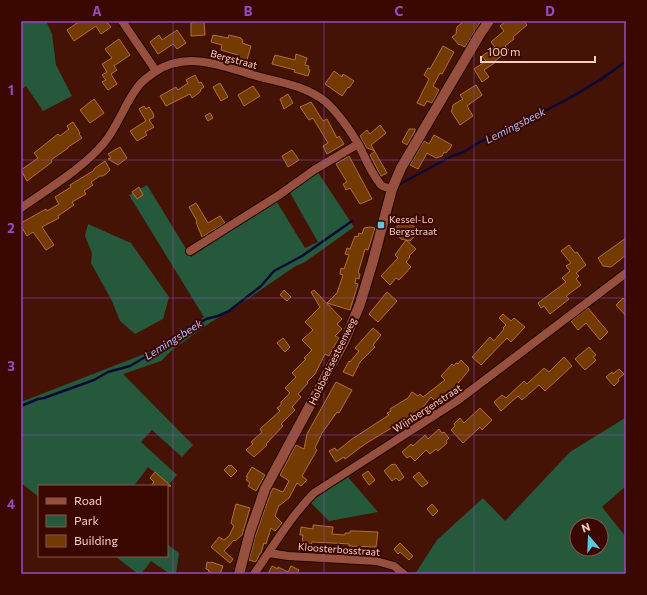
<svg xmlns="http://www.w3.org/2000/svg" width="647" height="595" font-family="Commissioner,sans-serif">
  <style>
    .green { fill: #26593b; fill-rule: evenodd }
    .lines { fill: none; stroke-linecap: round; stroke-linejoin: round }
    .stream { stroke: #0b0a36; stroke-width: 2.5 }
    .building { fill: #733a02; stroke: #ae6f42 }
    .minor-casing { stroke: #230300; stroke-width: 10 }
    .tertiary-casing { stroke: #230300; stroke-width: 12 }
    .minor { stroke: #97503d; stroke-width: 8 }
    .tertiary { stroke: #97503d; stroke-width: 10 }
    .grid { fill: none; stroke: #944cc0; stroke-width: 1; stroke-opacity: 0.55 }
    .poi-dot { fill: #58c9e3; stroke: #3a0800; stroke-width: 1.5 }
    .labels { text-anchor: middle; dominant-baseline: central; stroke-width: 4; stroke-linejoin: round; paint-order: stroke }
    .street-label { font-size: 10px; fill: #f7cdc2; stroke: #3a0800 }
    .poi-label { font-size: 10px; fill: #f7cdc2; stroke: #3a0800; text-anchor: start }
    .water-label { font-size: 11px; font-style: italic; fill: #b1bdfc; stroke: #3a0800 }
    .neatline { fill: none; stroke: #944cc0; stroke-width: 1.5 }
    .grid-label { font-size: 13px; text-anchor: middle; font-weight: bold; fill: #944cc0 }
  </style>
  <rect width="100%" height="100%" fill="#451306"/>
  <path class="green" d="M21 21H46L52 34 56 65 72 96 43 111 26 86 21 90Z
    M317 171 354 227 305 262 294 267 230 311 211 322 172 350 161 361 123 374 193 445 182 457 152 430 141 442 177 475 169 484 148 467 134 486H39V497L21 483V402L147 353 204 317 129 195 147 185 191 257 215 241 214 238 275 199 305 248 318 242 289 191Z
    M88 224 131 243 169 297 163 319 135 334 120 321 112 301 91 263 92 253 85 236Z
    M625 418 626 486 602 507 626 537V574H415L437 540 483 498 505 521 570 452ZM577 525H601V549H577Z
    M347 476 378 512 329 521 310 502Z
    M167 544 179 553 176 574H170L151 561 141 574H138L115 556H167Z"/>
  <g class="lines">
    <path class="stream" d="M400 184 452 156 464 152 478 143C528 119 582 96 626 61
      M21 406 38 399 44 398 94 380 108 372 130 366 164 346 206 319 218 316 229 311 261 286 274 271 302 256 352 221"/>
  </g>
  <path class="building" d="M80 21H106L111 27 101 34 96 26 74 41 67 30Z
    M197 21H204L205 35 191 36V22H197Z
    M464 21H481L465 47 459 44V45L452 37 456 34 457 27Z
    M506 21H524L527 25 513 37 514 39 505 46 509 50 495 61 496 62 484 70 489 77 482 82 474 69 486 61 482 56 495 47 491 42 504 31 500 26Z
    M177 30 186 43 177 49 173 44 158 54 150 42 159 35 162 40Z
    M213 35 228 38 229 35 241 38V39L243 40 242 43 251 46 247 60 237 57 238 55 221 50 222 45 211 42Z
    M119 39 130 55 114 66 117 70 111 74 117 84 108 90 102 82 106 80 102 75 107 72 102 64 112 58 105 49Z
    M443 46 454 52 442 74 440 73 433 86 439 90 432 103 427 101 424 106 417 103 429 79 424 75 428 68 430 69Z
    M296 54 307 58 305 65 309 66 308 69 310 70 308 76 294 72 295 70 272 64 275 55 295 60Z
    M334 71 342 77 343 74 354 81 349 88 348 87 342 96 325 84Z
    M195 75 199 83 201 82 204 87 201 89 200 92 192 98 190 94 166 106 160 96 176 87 178 90 188 83 186 80Z
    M220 83 228 97 221 101 213 87Z
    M476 85 482 95 467 106 473 116 460 125 451 111 452 110 453 105 463 99 460 95Z
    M253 86 260 96 244 106 238 95Z
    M288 94 293 103 284 109 280 99Z
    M94 99 104 113 90 123 80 110Z
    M311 102 323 121 327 119 337 138 339 136 344 144 327 154 323 146 328 143 313 118 309 120 300 107Z
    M144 106 146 109 149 107 153 113 154 117 149 120 154 127 145 132 147 135 137 141 130 131 146 121 139 109Z
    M210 113 213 118 208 121 205 116Z
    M73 122 80 133 79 134 82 138 68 147V148L51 160 52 162 27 181 21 170 38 158 34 153 58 134 60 136 69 129 67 126Z
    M380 125 386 133 371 145 387 173 381 176 370 155 375 151 367 148 360 136 367 130 370 134Z
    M409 129H415V131L407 145 402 142Z
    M434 135 452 145 449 150H448L446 153 444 152 442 156 436 158 427 153 418 169 410 165 424 141 429 144Z
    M120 147 127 158 118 165 108 159 111 158 108 154Z
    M292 150 299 160 288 167 282 156Z
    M349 156 372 199 360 204 350 188 346 190 343 184 347 182 336 164Z
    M105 161 110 170 106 174 103 176H100L91 182 93 185 84 191 86 194 72 202 74 205 58 216 59 218 42 227 54 245 46 250 33 232 27 236 21 226V223L46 209 47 211 59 204 55 197 71 187 70 185 93 171 95 168Z
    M139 187 143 195 137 199 132 192Z
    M196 203 208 223 220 216 225 223 202 237 196 222 197 221 189 207Z
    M405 218 419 231 410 241 401 239 393 231Z
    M370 227 375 228 368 250 365 249 358 273 360 274 359 279 356 278 355 283 358 284 350 310 327 303 337 293 343 275 340 274 341 268 344 269 349 255 345 254 347 248 350 249 355 236 358 237 359 233 362 234 364 228Z
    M626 238V255L611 267 603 266 598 258Z
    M406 240 416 249 409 256 410 257 406 262 411 267 399 280 396 278 390 285 381 276 398 258 395 255Z
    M569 245 575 253 577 252 586 265 576 273 579 276 576 279 581 285 566 296 569 299 550 314 544 306 541 308 538 303 566 282 562 278 570 271 566 266 571 263 561 251Z
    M284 290 291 297 287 301 280 295Z
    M314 290 342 319 337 324 342 329 335 336 339 338 329 356 325 354 315 374 307 382 308 383 298 394 301 397 292 407 295 410 281 424 283 426 266 444 267 445 254 457 246 450 253 444 251 442 262 432 260 429 280 411 277 408 281 405V402L290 393 285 388 296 377 292 373 306 359 304 358 312 350 302 340 313 330 305 322 320 307 311 292Z
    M387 292 397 301 378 322 369 314Z
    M623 298 626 301V316L616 305Z
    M588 308 608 332 600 340 586 323 578 330 571 321Z
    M503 314 511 321 514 318 525 327 511 342 507 338 481 365 472 357 490 337 494 341 504 329 503 328 506 325 499 318Z
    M373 328 381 335 373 345 375 347 360 362 353 376 343 372 349 361 350 362 359 351 355 348Z
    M283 338 290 347 285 352 277 343Z
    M589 347 596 355 593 357 596 360 585 370 575 359Z
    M564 357 572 366 545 391 539 385 522 400 518 396 501 411 494 402 502 395 506 398 524 381 527 384 544 368 549 372Z
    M461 360 469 368 468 369 469 370 450 393 451 395 449 397 441 403 438 398 435 401 431 397 419 412H418L365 444 345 459 344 457 336 462 329 451 335 448 337 451 352 439 389 415 387 413 391 411 390 409 408 398 412 392 418 396 420 394 423 397 445 380 441 376 452 364 454 366 456 363 458 364Z
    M619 369 624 374 618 379 619 381 614 386 606 377 612 372 613 374Z
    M336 382 352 390 339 413 337 412 322 433 315 448 317 450 302 476 307 480 301 486 297 483 289 498 280 505H279L275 516 282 523 275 531 271 528 266 544 264 543 261 553H260L256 562 249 560 256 534 271 492 273 488 283 492 289 481 280 475 296 445 304 449 307 434Z
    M480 408 492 420 482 430 480 427 463 443 451 430 455 426 454 424 460 418 464 423Z
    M439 429 442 433 444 432 449 438 446 441 447 443 438 451 436 449 430 454 426 450 415 461 410 456 407 458 402 452 411 444 413 446 425 435 428 439Z
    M392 464 393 465 395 464 404 477 399 481 396 478 392 481 384 471Z
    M229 465 230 466 231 465 237 471 231 477 224 470Z
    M252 467 265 475 256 491 248 486 250 483 246 480 248 477H246Z
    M368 471 375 480 369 485 362 475Z
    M155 472 171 486H151L154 482 150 478Z
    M419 472 428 483 422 487 413 477Z
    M236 504 250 508 242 535 235 541 234 540 224 551 233 559 230 563 211 547 219 537 224 540 229 536 234 526 231 523Z
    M432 504 438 511 433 516 427 509Z
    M313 525 333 527 332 534 345 535V533H350V531H355L378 532 376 547 349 546V544L333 543 312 542 311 545 302 544 303 535H300L301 527 313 529Z
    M400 543 413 556 409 560 400 552 398 554 394 549Z
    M207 562 211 563V562L223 566 220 574H215L208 571 209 570 206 569Z
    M272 566 278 569V567L288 572 291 566 299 570 297 574H268Z"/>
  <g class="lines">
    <defs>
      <path id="minor" d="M122 21 156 71
        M21 208C49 188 82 169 104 143 118 126 124 105 137 88 141 81 148 77 155 72 185 51 221 65 253 75 278 82 305 85 326 102 339 114 350 130 359 145 365 158 371 173 381 185 383 187 388 188 392 189
        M190 251 279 195 314 170 358 144
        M269 553 288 556 376 561 394 566 404 574
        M254 574C273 547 290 517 314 493L457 401 626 273"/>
      <path id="tertiary" d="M239 574 250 532 265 489 344 342 360 304 373 261 392 189 401 168 480 34 489 21"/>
    </defs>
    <use href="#minor" class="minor-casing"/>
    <use href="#tertiary" class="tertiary-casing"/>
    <use href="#minor" class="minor"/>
    <use href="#tertiary" class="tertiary"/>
  </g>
  <path class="grid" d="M173 21V574M324 21V574M474 21V574M21 160H626M21 298H626M21 435H626"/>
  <rect class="poi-dot" x="377" y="221" width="8" height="8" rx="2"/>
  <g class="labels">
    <g class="street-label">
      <text transform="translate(234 59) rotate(15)">Bergstraat</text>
      <text transform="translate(332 361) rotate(-64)">Holsbeeksesteenweg</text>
      <text transform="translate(427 408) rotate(-33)">Wijnbergenstraat</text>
      <text transform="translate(339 549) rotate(4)">Kloosterbosstraat</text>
    </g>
    <g class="poi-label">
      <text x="389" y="219">Kessel-Lo<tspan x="389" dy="12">Bergstraat</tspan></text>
    </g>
    <g class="water-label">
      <text transform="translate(515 125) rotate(-27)">Lemingsbeek</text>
      <text transform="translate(173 339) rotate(-32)">Lemingsbeek</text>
    </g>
  </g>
  <rect width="647" height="595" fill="none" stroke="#3a0800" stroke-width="44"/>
  <rect x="38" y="485" width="130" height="72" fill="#3a0800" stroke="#86574e"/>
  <rect x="46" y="498" width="20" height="6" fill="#97503d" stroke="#86574e"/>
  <text x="74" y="505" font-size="12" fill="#f7cdc2">Road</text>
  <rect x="46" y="515" width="20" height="12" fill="#26593b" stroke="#86574e"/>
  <text x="74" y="525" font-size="12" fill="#f7cdc2">Park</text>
  <rect x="46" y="535" width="20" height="12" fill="#733a02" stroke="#86574e"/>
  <text x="74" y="545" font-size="12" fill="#f7cdc2">Building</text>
  <g transform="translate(589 537) rotate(341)"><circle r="19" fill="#3a0800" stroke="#86574e"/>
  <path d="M0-3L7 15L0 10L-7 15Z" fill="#58c9e3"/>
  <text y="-6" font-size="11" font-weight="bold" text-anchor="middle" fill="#f7cdc2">N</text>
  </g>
  <path d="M481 56v6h114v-6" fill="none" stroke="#f7cdc2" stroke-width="2"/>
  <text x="487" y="56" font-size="12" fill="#f7cdc2" stroke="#3a0800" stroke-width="3" paint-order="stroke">100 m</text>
  <rect x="22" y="22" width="603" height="551" class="neatline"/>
  <g class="grid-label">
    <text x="97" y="16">A</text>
    <text x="248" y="16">B</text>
    <text x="399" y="16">C</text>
    <text x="550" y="16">D</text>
    <text x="11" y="95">1</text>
    <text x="11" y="233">2</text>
    <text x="11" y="371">3</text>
    <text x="11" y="509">4</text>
  </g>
</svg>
